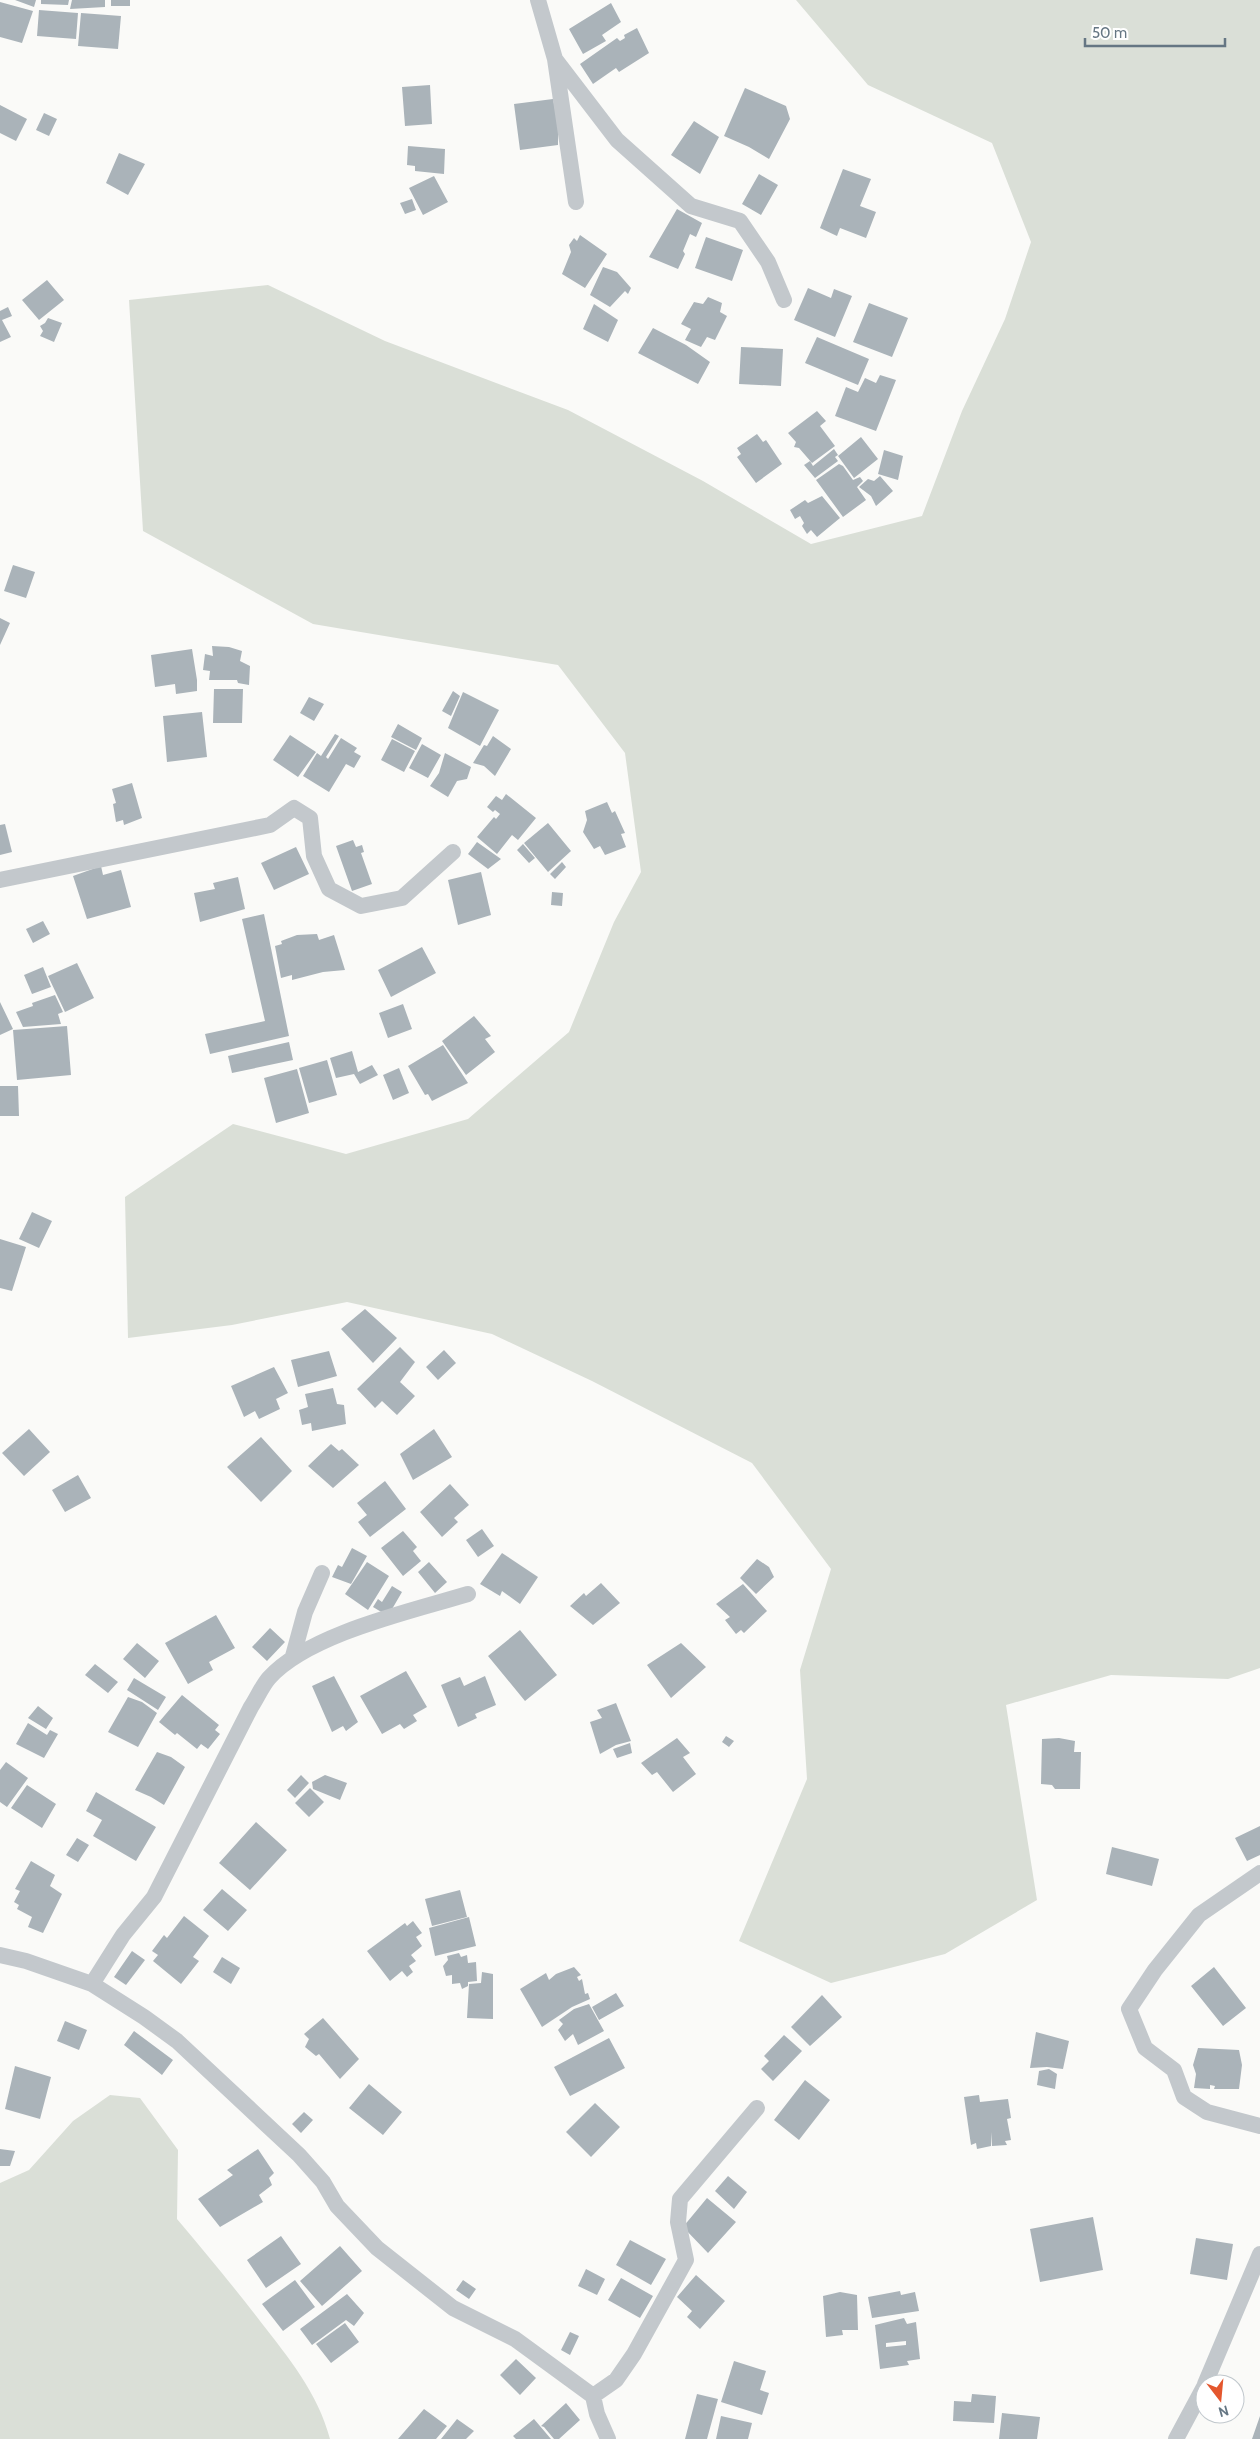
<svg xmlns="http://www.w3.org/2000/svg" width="1260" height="2439" font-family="Cabin,sans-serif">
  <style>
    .green { fill: #dadfd7 }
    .building { fill: #aab3b9; fill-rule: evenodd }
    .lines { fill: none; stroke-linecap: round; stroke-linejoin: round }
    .street { stroke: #c3c8cc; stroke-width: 16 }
  </style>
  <rect width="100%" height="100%" fill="#fafaf8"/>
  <path class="green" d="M796 0H1260V1668L1228 1679 1111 1675 1006 1705 1037 1900 945 1954 831 1983 739 1941 807 1779 800 1670 831 1569 752 1463 592 1381 492 1334 347 1302 232 1325 128 1338 125 1197 233 1124 346 1154 468 1119 569 1032 614 922 641 872 625 753 558 665 313 624 143 531 129 300 268 285 385 341 568 410 703 481 811 544 922 516 962 411 1005 319 1031 242 992 143 868 85Z
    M110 2095 140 2098 178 2150 177 2219C205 2252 233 2286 260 2321 288 2357 318 2393 330 2439H0V2183L29 2170 73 2121Z"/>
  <path class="building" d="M15 0H36L34 7Z
    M41 0H69L68 5 41 4Z
    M72 0H105V7L70 9Z
    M111 0H130V6H111Z
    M0 2 33 11 22 43 0 37Z
    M611 3 621 22 602 35 606 41 583 54 569 29Z
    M39 10 78 13 76 39 37 36Z
    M81 13 121 16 118 49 78 46Z
    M637 28 649 53 619 72 616 68 593 84 580 64 617 38 620 41 625 38 624 35Z
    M430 85 432 124 405 126 402 87Z
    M745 88 786 106 790 119 769 159 749 147 724 136Z
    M553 99 558 123V145L520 150 514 104Z
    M0 105 27 119 16 141 0 133Z
    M44 113 57 119 49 136 36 130Z
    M694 121 719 137 700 174 671 155Z
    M408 146 445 149 444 174 415 171V166L407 165Z
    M119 153 145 164 128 195 106 183Z
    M843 169 871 179 860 206 876 212 866 238 840 228 837 236 820 228Z
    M759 174 778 185 761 215 742 204Z
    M434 176 448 202 423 215 409 188Z
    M412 199 416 210 405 214 400 203Z
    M677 209 702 223 696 237 690 234 683 251 685 254 678 269 649 257Z
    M580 235 607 254 585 288 562 274 571 252 569 245 574 238 577 241Z
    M706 237 743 250 732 281 695 268Z
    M603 267 617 272 631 288 628 294 625 291 610 307 590 295Z
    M47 280 64 300 39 320 22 300Z
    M808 288 831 298 834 289 852 296 835 337 794 320Z
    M708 297 722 303 720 312 727 316 715 340 707 337 701 347 685 340 691 329 681 324 694 302 703 304Z
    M869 303 908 318 892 357 853 342Z
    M594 304 618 320 608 342 583 329Z
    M8 307 12 316 2 320 11 337 0 342V311Z
    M48 318 62 323 54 342 40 336 43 331 40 326 45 323Z
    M653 328 686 345 710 362 698 384 638 353Z
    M817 337 869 359 858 385 805 363Z
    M741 347 783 349 781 386 739 384Z
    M880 375 896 380 876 431 835 416 846 387 858 392 865 378 876 383Z
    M817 411 826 421 820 426 835 446 812 463 799 448 794 447 796 442 788 433Z
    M757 434 763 442 766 440 782 464 756 483 737 457 741 454 737 448Z
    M861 437 878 459 854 478 838 456Z
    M834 449 838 455 835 457 838 461 815 478 804 465 810 461 813 466Z
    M884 450 903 456 898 480 878 474Z
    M839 464 843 466 853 480 860 477 863 481 857 487 866 500 843 517 816 480Z
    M880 476 893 491 876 506 871 496 859 487 868 479 874 481Z
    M822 496 840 518 817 537 811 530 807 534 802 526 804 523 800 516 795 519 790 510 805 500 808 503Z
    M13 565 35 572 26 598 4 591Z
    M0 618 10 623 0 645Z
    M212 646 229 647 242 651 240 661 250 666 249 685 238 683 237 680H209L210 671 203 670 205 654 213 656Z
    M192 649 197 680V691L176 694 175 684 155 687 151 655Z
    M214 689H243L242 723H213Z
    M453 691 460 696 451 716 442 711Z
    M463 692 499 710 480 746 448 728Z
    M309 697 324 704 314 721 300 713Z
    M202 712 207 757 167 762 163 716Z
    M398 724 422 738 416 750 391 737Z
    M335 734 339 736 326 757 328 759 341 738 357 748 354 752 361 756 354 768 346 764 329 792 303 776 317 753 321 756Z
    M290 735 316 752 298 777 273 760Z
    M493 736 511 749 495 776 484 766 473 763 484 745 487 746Z
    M392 739 415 751 404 772 381 760Z
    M422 744 441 755 428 778 409 768Z
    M445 753 471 767 467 779 457 781 448 797 430 786 439 773Z
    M132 783 142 818 124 825 123 820 116 822 113 804 116 803 112 789Z
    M506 794 536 818 518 840 512 835 497 854 477 837 494 817 496 819 500 814 495 810 493 812 487 807 496 796 502 800Z
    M607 802 612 813 615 811 625 833 621 834 626 847 605 855 600 846 594 849 583 832 587 820 585 811Z
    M548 823 571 851 548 872 524 843Z
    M5 824 12 852 0 855V825Z
    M353 840 356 847 362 845 364 852 361 853 372 884 352 891 336 846Z
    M477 842 501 859 488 869 468 854Z
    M523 844 535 858 529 863 517 850Z
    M296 847 309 874 274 890 261 863Z
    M562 862 566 867 555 879 550 874Z
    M101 866 103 875 121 870 131 907 87 919 73 876Z
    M481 872 491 915 458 925 448 880Z
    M238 877 245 909 200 922 194 893 215 889 213 883Z
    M552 892 563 893 562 906 551 905Z
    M264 914 289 1036 210 1054 205 1034 265 1021 242 919Z
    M43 921 50 934 33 943 26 929Z
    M317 934 319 940 334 935 345 970 323 972 292 980V975L281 978 275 946 282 944 281 941 297 935Z
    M422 947 436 973 391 997 378 970Z
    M77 963 94 998 65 1012 48 976Z
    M43 967 51 987 32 994 24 975Z
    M55 995 63 1012 58 1014 61 1024 23 1027 16 1012 33 1006 32 1003Z
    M0 1002 13 1029 0 1035Z
    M403 1004 412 1029 388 1038 379 1013Z
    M474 1016 491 1036 485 1039 495 1052 466 1075 442 1041Z
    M67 1026 71 1075 17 1080 13 1030Z
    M289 1042 293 1060 232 1073 228 1056Z
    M443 1045 468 1083 432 1101 428 1094 425 1095 408 1066Z
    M352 1051 358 1072 372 1065 378 1075 360 1084 354 1074 336 1078 330 1058Z
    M327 1060 337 1095 309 1103 299 1068Z
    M399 1068 409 1093 393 1100 383 1075Z
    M297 1069 309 1113 276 1123 264 1078Z
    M0 1086H18L19 1116H0Z
    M32 1212 52 1221 39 1248 19 1239Z
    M0 1239 26 1247 12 1291 0 1288Z
    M365 1309 397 1338 373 1363 341 1329Z
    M400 1347 415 1362 400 1382 415 1396 397 1415 382 1401 375 1408 357 1389Z
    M444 1350 456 1363 438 1380 426 1367Z
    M329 1351 337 1376 298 1387 291 1360Z
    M274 1367 288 1393 276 1399 280 1409 259 1419 255 1411 244 1417 231 1386Z
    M333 1388 337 1404 344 1405 346 1424 312 1431 311 1423 302 1425 299 1410 308 1407 305 1394Z
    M29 1429 50 1452 24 1476 2 1453Z
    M434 1429 452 1457 413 1480 400 1454Z
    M261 1437 292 1471 261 1502 227 1467Z
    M331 1444 339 1451 342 1449 359 1465 333 1488 308 1466Z
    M78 1475 91 1498 65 1512 52 1490Z
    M385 1481 406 1509 370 1537 358 1522 367 1515 357 1503Z
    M450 1484 469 1505 454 1518 458 1522 442 1537 420 1512Z
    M482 1529 494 1546 478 1557 466 1540Z
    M403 1531 417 1547 413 1551 421 1561 403 1576 381 1548Z
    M352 1548 367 1556 351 1584 332 1577 338 1565 342 1567Z
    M502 1553 538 1577 520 1604 502 1591 500 1596 480 1584Z
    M757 1559 769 1567 774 1577 756 1594 740 1578Z
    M367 1562 389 1576 368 1610 345 1594Z
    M429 1562 447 1582 435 1593 418 1572Z
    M601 1583 620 1603 593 1625 570 1606 584 1593 586 1596Z
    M743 1584 767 1611 744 1633 741 1630 736 1634 725 1620 730 1617 716 1604Z
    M392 1586 402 1592 388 1616 373 1607 378 1599 382 1602Z
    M216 1615 235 1648 209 1662 213 1670 188 1684 165 1643Z
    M270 1628 285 1642 267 1661 252 1647Z
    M520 1630 557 1675 525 1701 488 1656Z
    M137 1643 159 1661 145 1678 123 1659Z
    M681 1643 706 1667 671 1698 647 1665Z
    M95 1664 118 1682 108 1693 85 1675Z
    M406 1671 427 1707 413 1715 417 1721 404 1729 400 1724 382 1734 360 1696Z
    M334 1676 358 1722 346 1731 343 1726 332 1732 312 1686Z
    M485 1676 496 1705 475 1714 477 1718 458 1727 441 1685 460 1677 464 1686Z
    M134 1678 166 1697 158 1710 127 1690Z
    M182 1695 219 1725 215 1730 220 1734 208 1749 201 1744 197 1749 177 1733 175 1735 159 1722Z
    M128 1697 142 1702 157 1713 138 1747 108 1732Z
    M616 1703 631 1741 616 1745 600 1754 590 1722 602 1718 597 1710Z
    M38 1706 53 1718 46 1729 28 1718Z
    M28 1723 47 1735 50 1730 58 1734 44 1758 16 1744Z
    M726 1736 734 1741 729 1747 722 1742Z
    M677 1738 690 1753 683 1757 696 1774 673 1792 657 1772 652 1775 641 1763Z
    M1059 1738 1075 1741 1074 1752H1081L1080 1789H1055L1052 1785 1041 1784 1042 1739Z
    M630 1743 632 1753 617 1758 613 1749Z
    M157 1752 171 1757 185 1767 164 1805 151 1797 135 1790Z
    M6 1762 28 1778 7 1807 0 1802V1770Z
    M301 1775 309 1783 295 1798 287 1790Z
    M325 1775 347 1783 340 1800 313 1789 312 1782Z
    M27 1785 56 1804 42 1828 11 1808Z
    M310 1788 324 1802 309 1817 295 1803Z
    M96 1792 156 1827 136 1861 93 1836 102 1820 86 1811Z
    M256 1822 287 1850 250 1890 219 1863Z
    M1260 1826V1855L1247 1861 1235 1838Z
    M77 1838 89 1845 78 1862 66 1855Z
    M1112 1847 1159 1859 1152 1886 1106 1874Z
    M31 1861 55 1875 50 1886 62 1894 43 1933 28 1927 32 1917 17 1909 19 1905 14 1902 20 1891 15 1889Z
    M222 1889 247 1910 228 1931 203 1910Z
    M460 1890 467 1917 432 1926 425 1899Z
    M184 1916 209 1936 193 1957 199 1961 181 1984 153 1961 158 1955 152 1951 164 1935 167 1938Z
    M469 1917 476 1946 435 1956 429 1928Z
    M413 1921 422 1933 416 1937 422 1946 411 1955 416 1961 409 1966 413 1972 407 1977 402 1971 390 1981 367 1951 405 1923 407 1926Z
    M132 1951 145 1960 126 1985 114 1977Z
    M459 1953 461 1957 467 1955 468 1963 476 1962 477 1981 468 1982V1986L462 1989 460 1983 452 1984V1975L446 1976 443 1966 448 1960 447 1956Z
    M222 1957 240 1968 231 1984 213 1972Z
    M574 1967 581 1975 577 1977 579 1981 582 1979 585 1994 588 1993 590 1999 572 2007 542 2027 520 1989 546 1973 549 1980 556 1974Z
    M1214 1967 1246 2008 1223 2026 1191 1986Z
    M482 1972 493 1974V2019L467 2018 469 1984 481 1983Z
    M616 1993 624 2006 599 2020 592 2007Z
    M822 1995 842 2017 810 2046 791 2027Z
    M589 2004 604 2031 578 2045 573 2034 565 2041 558 2030 563 2024 559 2020 574 2009Z
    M323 2018 359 2059 340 2079 319 2054 316 2056 305 2047 309 2039 304 2034Z
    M65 2021 87 2030 79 2050 57 2041Z
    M134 2031 173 2060 162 2075 124 2045Z
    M1036 2032 1069 2041 1063 2069 1047 2067 1030 2068Z
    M784 2035 802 2051 773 2081 761 2069 769 2061 764 2056Z
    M609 2038 625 2068 570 2096 554 2067Z
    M1198 2048 1239 2050 1242 2065 1239 2089H1214L1215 2086 1210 2085V2089L1194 2088 1196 2074 1193 2065Z
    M15 2066 51 2077 40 2119 5 2109Z
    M1049 2069 1057 2074 1055 2089 1037 2085 1039 2071Z
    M805 2080 830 2100 799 2140 774 2120Z
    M369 2084 402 2112 383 2135 349 2108Z
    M979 2095 980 2102 1008 2099 1011 2118 1007 2119 1011 2140 1005 2141 1007 2145 992 2146 991 2132V2146L977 2149 976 2143 971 2145 964 2097Z
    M595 2103 620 2127 591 2157 566 2132Z
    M304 2112 313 2120 301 2133 292 2124Z
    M0 2149 15 2151 10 2166H0Z
    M258 2149 274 2173 269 2178 272 2185 259 2195 263 2202 220 2227 198 2199 233 2175 227 2170Z
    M728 2176 747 2192 734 2209 715 2191Z
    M707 2198 736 2222 708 2253 683 2227Z
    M1093 2217 1103 2270 1040 2282 1030 2229Z
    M281 2236 301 2264 266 2288 247 2260Z
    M1196 2238 1233 2244 1227 2280 1190 2274Z
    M630 2240 666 2259 651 2285 616 2265Z
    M340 2246 362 2271 322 2306 300 2281Z
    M586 2269 605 2279 597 2295 578 2286Z
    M696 2275 725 2301 700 2329 687 2317 692 2311 677 2297Z
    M621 2278 653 2296 640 2318 608 2300Z
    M295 2280 315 2307 283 2331 262 2304Z
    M463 2280 476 2289 469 2299 456 2290Z
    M900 2291 901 2295 915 2292 919 2311 872 2318 868 2297Z
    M840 2292 857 2295 858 2330H842L843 2335 826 2337 823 2296Z
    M347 2294 364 2313 354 2326 346 2320 312 2345 300 2329Z
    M904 2318 907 2324 916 2322 920 2359 907 2361 909 2365 880 2369 875 2325ZM906 2341V2345L886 2347V2343Z
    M345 2323 359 2342 331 2363 316 2344Z
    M570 2332 579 2336 570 2355 561 2350Z
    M516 2359 536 2378 520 2395 500 2375Z
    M734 2361 766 2371 760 2390 769 2393 762 2415 721 2402Z
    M697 2394 718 2399 707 2439H685Z
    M972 2394 996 2396 994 2423 953 2421 954 2401 971 2402Z
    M566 2403 580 2420 559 2439H554L544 2427 541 2426Z
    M424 2409 447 2426 436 2439H398Z
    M1002 2413 1040 2417 1037 2439H999Z
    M721 2416 752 2423 748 2439H716Z
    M1260 2417V2439H1252L1260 2416Z
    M457 2419 474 2431 466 2439H441Z
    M534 2419 551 2439H516L513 2436Z"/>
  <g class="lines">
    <path class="street" d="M538 0 555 59 576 202
      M555 59 617 140 691 206 740 221 768 262 784 300
      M0 880 270 825 294 808 310 818 314 856 329 889 361 906 402 898 453 852
      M293 1656 305 1612 322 1573
      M1260 1873 1199 1915 1155 1970 1129 2009 1145 2048 1174 2070 1184 2097 1207 2112 1260 2126
      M0 1955 26 1961 92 1984 144 2017 177 2041 299 2155 323 2182 337 2206 377 2248 453 2308 515 2339 593 2396 597 2414 608 2439
      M92 1984 123 1935 154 1897 251 1707C257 1698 262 1686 269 1678 308 1634 412 1611 468 1594
      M1205 2384 1260 2254
      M593 2396 616 2380 634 2354 686 2260 678 2222 680 2199 757 2108
      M1176 2439 1205 2385"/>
  </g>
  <g transform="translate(1220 2399) rotate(164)"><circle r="24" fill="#ffffff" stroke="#c1c8cd"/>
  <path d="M0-4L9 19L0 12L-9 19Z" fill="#e4572e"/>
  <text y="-8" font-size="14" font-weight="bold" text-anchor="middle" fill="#657683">N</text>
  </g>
  <path d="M1085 38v8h140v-8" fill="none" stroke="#657683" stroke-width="2.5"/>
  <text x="1092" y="38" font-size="15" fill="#657683" stroke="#ffffff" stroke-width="4" paint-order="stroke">50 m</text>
</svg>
